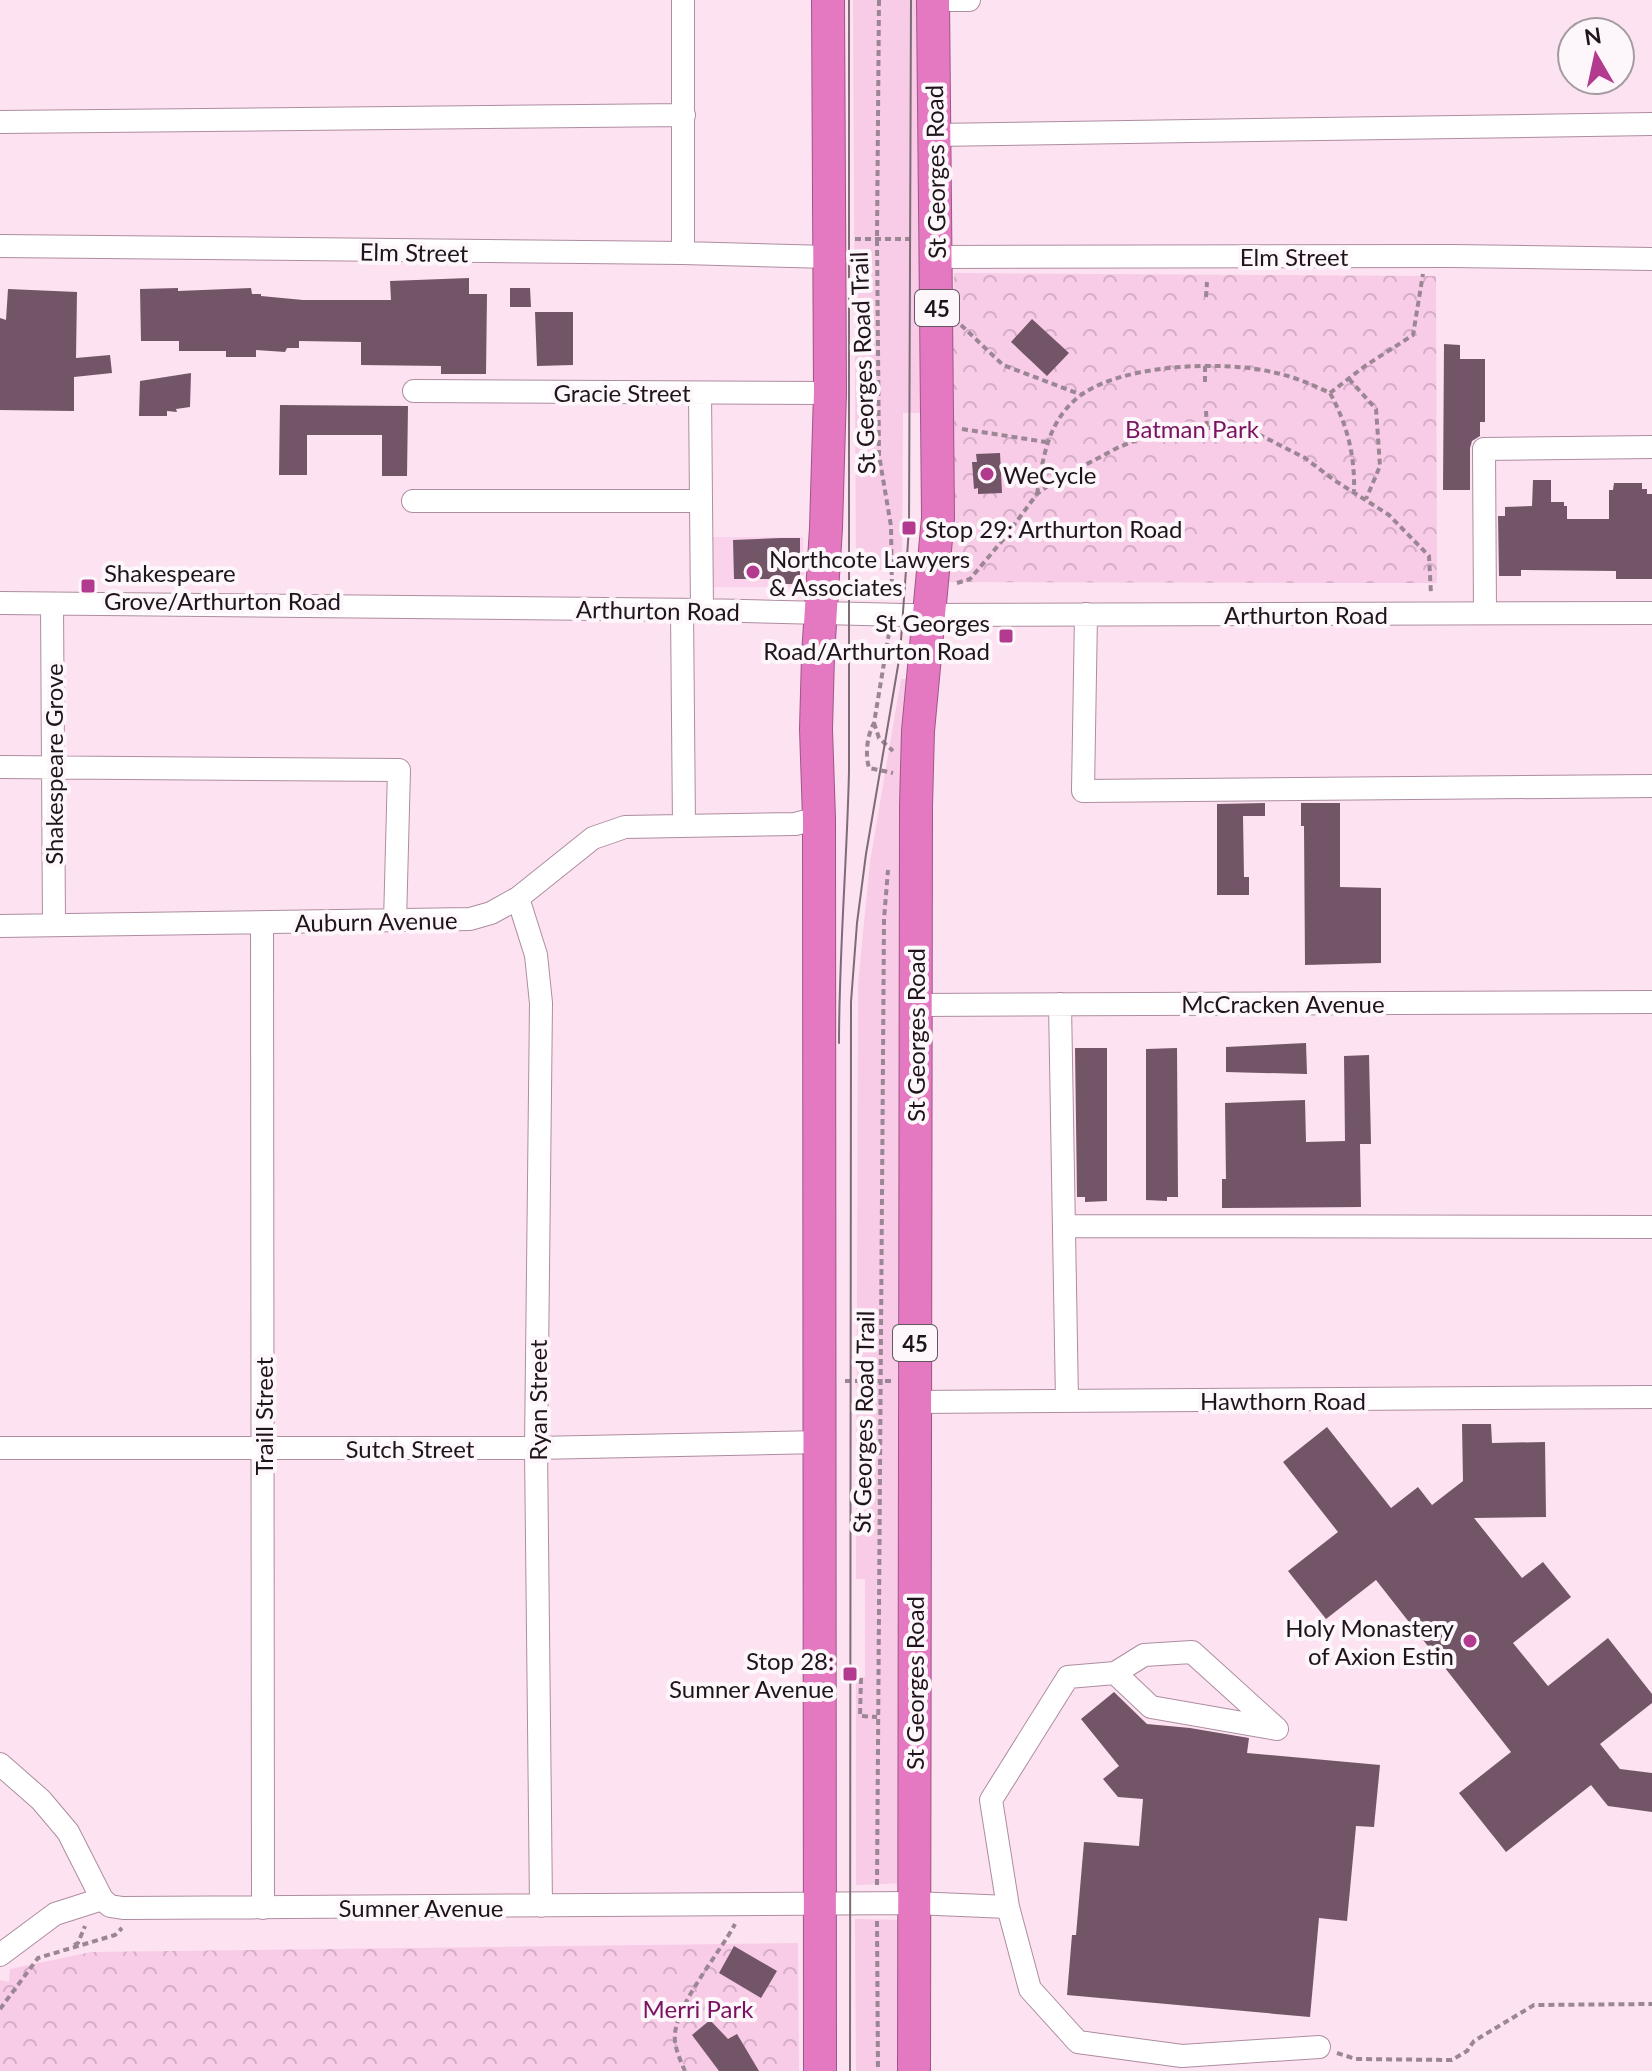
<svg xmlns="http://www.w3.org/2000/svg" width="1652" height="2071" font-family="Lato,sans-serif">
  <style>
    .built { fill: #fbd2eb }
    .grass { fill: #f8cbe7 }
    .park { fill: url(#park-crowns) }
    .building { fill: #725567 }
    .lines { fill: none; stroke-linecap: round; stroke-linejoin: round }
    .minor-casing { stroke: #ad8da0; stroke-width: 24 }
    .highway-casing { stroke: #9f5687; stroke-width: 34 }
    .path { stroke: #9b8794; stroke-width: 4; stroke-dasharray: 6 4; stroke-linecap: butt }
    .minor { stroke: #fff; stroke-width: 22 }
    .highway { stroke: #e479c1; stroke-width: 32 }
    .tram { stroke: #7d6b76; stroke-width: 2 }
    .poi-dot { fill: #b23a8f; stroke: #fdf6fa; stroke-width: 3 }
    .labels { text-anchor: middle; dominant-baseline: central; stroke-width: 8; stroke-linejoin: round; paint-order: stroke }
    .shield { fill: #fdf6fa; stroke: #62585e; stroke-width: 2 }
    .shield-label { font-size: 22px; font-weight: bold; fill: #1f141b }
    .street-label { font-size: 24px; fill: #1f141b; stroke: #fdf6fa }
    .park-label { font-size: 24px; fill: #7b1260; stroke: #fdf6fa }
    .poi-label { font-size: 24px; fill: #1f141b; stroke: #fdf6fa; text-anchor: start }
  </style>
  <defs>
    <pattern id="park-crowns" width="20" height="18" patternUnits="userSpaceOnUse" patternTransform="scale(2)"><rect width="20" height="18" fill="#f8cbe7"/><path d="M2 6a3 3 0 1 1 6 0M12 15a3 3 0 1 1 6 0" fill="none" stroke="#d4adc6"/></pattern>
  </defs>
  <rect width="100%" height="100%" fill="#fde2f2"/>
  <path class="built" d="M704 537H803L804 578 794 587H704Z"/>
  <path class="grass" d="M853 0H920L926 256 919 297 921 413H903L902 570H856Z
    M901 679H907L905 1883 856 1885V1678L865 1677V1579H856L858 984 870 862Z
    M855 1919 904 1920V2071H856Z"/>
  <path class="park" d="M954 273 1436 276 1437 583 948 582Z
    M798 1943 799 2071H0V1980L9 1982 10 1969 91 1952Z"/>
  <path class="building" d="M469 278V294H487L486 374H441V366L361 365V342L299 341V348H287L285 352 256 350V357H226V351H179V341H141L140 289 178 288V291L251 288 252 294H261V296L303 300H391L390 281Z
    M510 288H530L531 307H510Z
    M8 289 77 292 76 358 110 355 112 373 74 377V411L0 410V318L6 320Z
    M535 312H573V365L537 366Z
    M1032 319 1069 353 1047 376 1011 342Z
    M1444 344 1460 345V359H1485V422H1480V436L1472 441 1470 448V490H1443Z
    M191 373 190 407 176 409 177 412 167 411V416H139L140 381Z
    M280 405 408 406 407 476H382V435H307V475H279Z
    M1000 453 1002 493 978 494V488L974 489 972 462H977L976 454Z
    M1533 480H1551V502H1564V506H1567V519H1609V490H1613L1614 483H1642V489H1647V494H1652V579H1616V571L1521 570V576H1499L1498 516H1505V507L1532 506Z
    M781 538H800V579L795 584H781V579H734L733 540Z
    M1265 803V816H1243L1244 877H1249V895H1217V804Z
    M1301 803H1340V887L1381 888V963L1305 965 1304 826H1301Z
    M1306 1043 1307 1074 1226 1072V1047Z
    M1075 1048H1107V1201L1085 1202V1197H1077Z
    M1177 1048 1178 1197H1167V1201L1146 1200V1049Z
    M1369 1055 1371 1144H1360L1361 1207 1222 1208V1179H1226L1225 1103 1305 1100 1306 1142 1345 1141 1344 1056Z
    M1462 1424H1491L1492 1443 1545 1442 1546 1517 1474 1518 1522 1578 1543 1562 1571 1597 1513 1643 1548 1686 1608 1638 1652 1694V1703L1600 1744 1620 1769 1652 1773V1812L1608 1806 1591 1785 1506 1852 1459 1793 1511 1752 1376 1580 1326 1619 1288 1571 1338 1532 1283 1462 1327 1427 1391 1508 1418 1487 1432 1505 1463 1481Z
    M1114 1692 1147 1724 1190 1728 1249 1738 1247 1753 1380 1765 1374 1827 1356 1826 1347 1921 1319 1918 1310 2017 1067 1995 1072 1935H1076L1084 1842 1139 1846 1143 1799 1118 1797 1103 1779 1119 1766 1081 1719Z
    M734 1946 777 1971 761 1998 719 1973Z
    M710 2020 728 2039 737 2034 759 2071H719L692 2035Z"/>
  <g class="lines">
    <defs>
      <path id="minor" d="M933 0H969
        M0 122 684 115
        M934 135 1652 124
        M0 246 683 253 829 257
        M683 253V0
        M935 257 1452 256 1652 259
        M414 391 830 393
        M700 393 702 610
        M413 501H701
        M0 603 702 610 904 615 1652 613
        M52 604 54 925
        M682 610 684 826
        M1485 612 1484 449 1652 447
        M1086 614 1083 791 1652 786
        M0 767 399 770 395 922
        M518 898 536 955 541 1003 536 1448 541 1906
        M262 923 263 1908
        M0 926 470 919 491 913 518 898 593 838 625 827 795 824 819 818
        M1060 1004 1067 1401
        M915 1005 1652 1002
        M1064 1226 1652 1227
        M915 1402 1652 1397
        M0 1448H536L821 1442
        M1115 1673 1144 1655 1192 1652 1276 1728
        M1277 1729 1151 1707 1115 1673 1068 1677 991 1800 1008 1907 1030 1989 1078 2042 1182 2056 1319 2047
        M0 1764 41 1800 68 1832 102 1899 110 1906 123 1908 914 1903 1008 1907
        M0 1955 55 1914 102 1899"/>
      <path id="highway" d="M820 2071 819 818 816 729 818 656 826 528 830 393 828 0
        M914 2071 916 806 918 731 938 518 933 0"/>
    </defs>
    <use href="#minor" class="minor-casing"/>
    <use href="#highway" class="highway-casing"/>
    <path class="path" d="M879 0 877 239 879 455 891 526 892 596
      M855 239H910
      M1206 297 1207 282
      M961 325 1003 365 1082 395
      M1349 379 1376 409 1380 466 1366 499
      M1205 382V365
      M1330 393 1365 366 1413 335 1423 274
      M1206 411 1207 428
      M962 429 1046 442
      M1037 494C1043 459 1047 424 1076 399 1116 364 1222 360 1272 372 1292 376 1311 384 1330 393 1347 424 1355 455 1354 491
      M957 583 970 579 1002 541 1037 494 1053 482 1119 447 1161 431 1196 426 1260 435 1305 458 1334 480 1389 515 1429 556 1431 594
      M889 633 874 723C867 736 865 754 869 768L893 773
      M874 723 879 738 893 751
      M845 1381H892
      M861 1678 860 1716 877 1717
      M877 1885 884 919 888 870
      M877 1921 878 2071
      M74 1945 78 1943 85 1926
      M0 2009 38 1958 115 1935 122 1928
      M1337 2053 1356 2059 1452 2060 1467 2051 1474 2041 1534 2005 1652 2004
      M685 2071C681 2062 676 2051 675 2041 671 2010 720 1953 735 1924"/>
    <use href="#minor" class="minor"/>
    <use href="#highway" class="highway"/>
    <path class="tram" d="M839 1043C839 952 847 862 849 771V0
      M850 2071 851 1002 857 923 866 854 900 654 909 528 911 0"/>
  </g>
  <g class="poi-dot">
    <circle cx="987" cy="474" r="8"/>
    <rect x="901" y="520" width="16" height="16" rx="4"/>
    <circle cx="753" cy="572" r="8"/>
    <rect x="80" y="578" width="16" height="16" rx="4"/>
    <rect x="998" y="628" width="16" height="16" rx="4"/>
    <circle cx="1470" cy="1641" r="8"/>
    <rect x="842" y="1666" width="16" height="16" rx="4"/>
  </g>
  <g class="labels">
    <g class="shield">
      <rect x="915" y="290" width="44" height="36" rx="6"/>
      <rect x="893" y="1325" width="44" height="36" rx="6"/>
    </g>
    <g class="shield-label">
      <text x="937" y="308">45</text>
      <text x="915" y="1343">45</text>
    </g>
    <g class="street-label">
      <text transform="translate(935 172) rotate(-91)">St Georges Road</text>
      <text transform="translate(414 252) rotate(1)">Elm Street</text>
      <text x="1294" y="256">Elm Street</text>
      <text transform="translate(862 363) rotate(-92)">St Georges Road Trail</text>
      <text x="622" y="392">Gracie Street</text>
      <text transform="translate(658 610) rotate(1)">Arthurton Road</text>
      <text x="1306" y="614">Arthurton Road</text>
      <text transform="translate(53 764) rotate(-90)">Shakespeare Grove</text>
      <text transform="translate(376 921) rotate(-1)">Auburn Avenue</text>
      <text x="1283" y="1003">McCracken Avenue</text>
      <text transform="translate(915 1035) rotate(-90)">St Georges Road</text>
      <text transform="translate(537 1400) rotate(-90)">Ryan Street</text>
      <text x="1283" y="1400">Hawthorn Road</text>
      <text transform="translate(263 1416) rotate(-90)">Traill Street</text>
      <text transform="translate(863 1422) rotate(-89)">St Georges Road Trail</text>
      <text x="410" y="1448">Sutch Street</text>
      <text transform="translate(914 1683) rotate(-90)">St Georges Road</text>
      <text x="421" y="1907">Sumner Avenue</text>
    </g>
    <g class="park-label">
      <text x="1192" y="428">Batman Park</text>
      <text x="698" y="2008">Merri Park</text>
    </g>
    <g class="poi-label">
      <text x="1003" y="474">WeCycle</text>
      <text x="925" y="528">Stop 29: Arthurton Road</text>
      <text x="769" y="558">Northcote Lawyers<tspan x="769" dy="28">&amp; Associates</tspan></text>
      <text x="104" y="572">Shakespeare<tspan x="104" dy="28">Grove/Arthurton Road</tspan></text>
      <text x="990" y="622" text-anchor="end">St Georges<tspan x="990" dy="28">Road/Arthurton Road</tspan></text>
      <text x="1454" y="1627" text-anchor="end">Holy Monastery<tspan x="1454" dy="28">of Axion Estin</tspan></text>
      <text x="834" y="1660" text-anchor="end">Stop 28:<tspan x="834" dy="28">Sumner Avenue</tspan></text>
    </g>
  </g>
  <g transform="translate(1596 56) rotate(351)"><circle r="38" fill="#fdf6fa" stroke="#a49ca1" stroke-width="2"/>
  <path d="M0-6L14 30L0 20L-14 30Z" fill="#b23a8f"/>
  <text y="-12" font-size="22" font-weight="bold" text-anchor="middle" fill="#1f141b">N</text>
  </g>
</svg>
